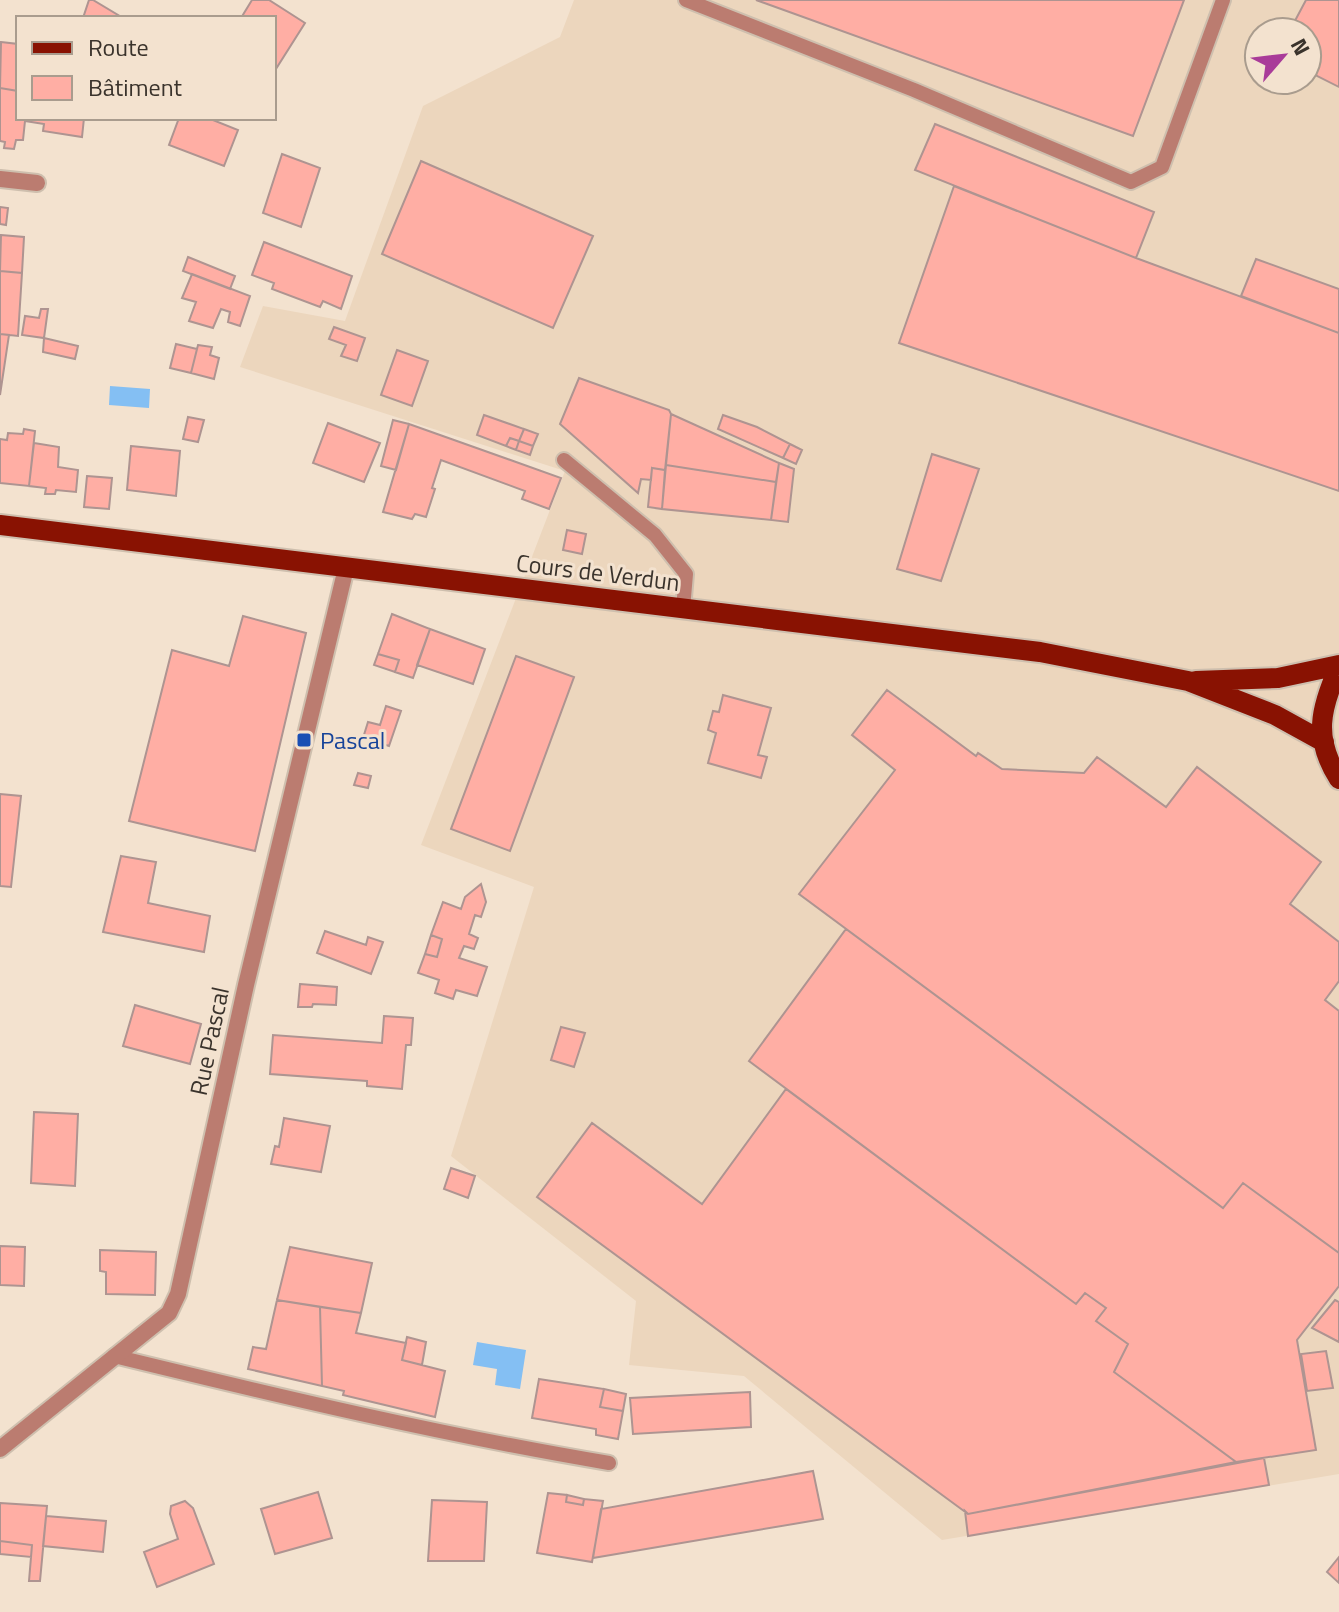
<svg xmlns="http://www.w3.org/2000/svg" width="1339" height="1612" font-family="'Titillium Web',sans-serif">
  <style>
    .built { fill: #ecd6bd; fill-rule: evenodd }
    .water { fill: #84bff3 }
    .building { fill: #ffaea4; stroke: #ae9491; stroke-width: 2 }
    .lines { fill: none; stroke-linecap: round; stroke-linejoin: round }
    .service-casing { stroke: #cebfae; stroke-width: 18 }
    .minor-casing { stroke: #cebfae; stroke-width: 20 }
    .primary-casing { stroke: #cebfae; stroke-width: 24 }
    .service { stroke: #bb7c70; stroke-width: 14 }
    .minor { stroke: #bb7c70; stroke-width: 16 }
    .primary { stroke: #891202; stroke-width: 20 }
    .transit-dot { fill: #1a4fb4; stroke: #f3e2cf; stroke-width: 3 }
    .labels { text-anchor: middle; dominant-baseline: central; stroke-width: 6; stroke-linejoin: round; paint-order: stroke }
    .street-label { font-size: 24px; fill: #3a332c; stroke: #f3e2cf }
    .transit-label { font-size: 24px; fill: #164399; stroke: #f3e2cf; text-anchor: start }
  </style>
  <rect width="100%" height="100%" fill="#f3e2cf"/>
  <path class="built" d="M574 0H1339V1474L942 1540 744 1376 629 1365 636 1301 451 1156 534 887 421 845 565 471 240 367 263 306 345 321 423 106 560 37ZM1259 32H1307V80H1259Z"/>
  <path class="water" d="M110 386 150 389 149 408 109 405Z
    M477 1342 526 1350 520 1389 495 1385 497 1369 473 1365Z"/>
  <path class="building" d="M89 0H93L123 18H83Z
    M252 0H269L305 23 274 72V18H241Z
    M756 0H1184L1133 136Z
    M1306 0H1339V87L1307 71V32H1289Z
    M1 42 18 44V91L0 88Z
    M0 88 18 91V118H84L82 137 43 131 44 124 25 121 23 140H16L14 149 4 148 5 142 0 141Z
    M179 118H208L238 130 224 166 169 145Z
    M935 124 1154 212 1136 258 915 170Z
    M282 154 320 168 301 227 263 213Z
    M421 161 593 236 553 328 382 254Z
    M954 186 1136 258 1339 333V491L899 343Z
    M0 207 8 208 6 225 0 224Z
    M1 235 24 237 22 273 0 271Z
    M264 242 352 276 341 309 323 301 320 307 272 289 274 283 252 275Z
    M188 257 235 276 230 289 183 271Z
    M1256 259 1339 289V333L1241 296Z
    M0 271 22 273 18 336 0 334Z
    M192 274 250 296 240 326 228 322 230 312 221 309 213 328 189 321 196 302 182 298Z
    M41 309H48L44 338 22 335 25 316 39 318Z
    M334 327 365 338 357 361 341 356 346 345 329 339Z
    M0 334 9 335 0 395Z
    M44 338 78 346 75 359 43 352Z
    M176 344 197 349 191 373 170 368Z
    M198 345 212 347 210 355 219 358 214 379 191 373Z
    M397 350 428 361 412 406 381 395Z
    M579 378 669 410 671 414 665 470 652 468 651 480 641 479 638 493 560 424Z
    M671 414 779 463 776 482 666 465Z
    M484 415 524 429 519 441 510 438 506 446 477 435Z
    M723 415 757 427 790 444 783 458 718 429Z
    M188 417 204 420 198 442 183 439Z
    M393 420 409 424 396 470 381 466Z
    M328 423 380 443 364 482 313 463Z
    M409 424 561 478 549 509 522 499 525 491 441 460 432 488 435 489 426 517 415 514 412 519 383 512Z
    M24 429 35 431 29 486 0 483V439L7 440 8 433 23 434Z
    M524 429 538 434 533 446 519 441Z
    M510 438 519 441 516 450 506 446Z
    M519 441 533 446 530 455 516 450Z
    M34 443 59 447 58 467 78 470 76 492 56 490 55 494H45L46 488 29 486Z
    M790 444 802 450 796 464 783 458Z
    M131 446 180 451 176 496 127 490Z
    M932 454 979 469 941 581 897 569Z
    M779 463 794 469 788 522 771 520Z
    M666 465 776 482 771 520 662 509Z
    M652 468 665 470 662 509 648 507Z
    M87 476 112 478 109 509 84 507Z
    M567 530 586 534 582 554 563 550Z
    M392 614 430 629 413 678 395 672 399 660 378 654Z
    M243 616 306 633 255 851 129 821 172 650 229 666Z
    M430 629 485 649 473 684 417 665Z
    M378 654 399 660 395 672 374 665Z
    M516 656 574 677 510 851 451 829Z
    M887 690 976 756 978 753 1002 769 1084 773 1097 757 1166 807 1197 767 1321 862 1290 904 1339 942V981L1325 1000 1339 1011V1253L1243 1183 1223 1208 799 894 895 770 852 735Z
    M723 695 771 708 758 755 767 757 761 778 708 763 716 733 708 730 713 711 719 712Z
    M386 706 401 711 389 746 363 738 368 722 380 725Z
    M358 773 371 776 368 788 354 785Z
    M0 794 21 796 11 887 0 886Z
    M121 856 156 862 148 903 210 916 204 952 103 932Z
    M481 884 486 902 481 917 475 915 469 934 478 938 474 949 464 946 459 958 487 967 477 996 456 990 453 999 435 993 439 980 418 973 425 954 437 957 442 939 431 935 443 902 461 909 465 897Z
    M846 929 1223 1208 1243 1183 1339 1253V1286L1297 1340 1316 1450 1236 1462 1114 1372 1128 1344 1096 1321 1106 1308 1085 1293 1076 1304 749 1061Z
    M325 931 366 945 368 937 383 942 371 974 317 953Z
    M431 935 442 939 437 957 425 954Z
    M300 984 337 987 336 1005 313 1004 312 1007H298Z
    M135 1005 201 1024 190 1064 123 1046Z
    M384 1016 413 1018 411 1045H406L402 1089 367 1086V1081L270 1074 273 1035 382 1043Z
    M561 1027 585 1033 574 1067 551 1060Z
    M786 1089 1076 1304 1085 1293 1106 1308 1096 1321 1128 1344 1114 1372 1236 1462 968 1514 537 1197 592 1123 702 1204Z
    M34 1112 78 1114 75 1186 31 1183Z
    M284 1118 330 1126 321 1172 271 1164 275 1146 279 1147Z
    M451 1168 475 1176 468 1198 444 1189Z
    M0 1246 25 1247 24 1286 0 1285Z
    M290 1247 372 1263 361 1313 277 1300Z
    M100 1250 156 1252 155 1295 106 1294V1272L100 1271Z
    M277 1300 320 1307 322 1386 248 1369 253 1347 266 1349Z
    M1335 1300 1339 1302V1342L1312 1328Z
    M320 1307 361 1313 356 1333 406 1343 402 1360 445 1371 435 1417 343 1395 344 1391 322 1386Z
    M407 1337 426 1342 422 1365 402 1360Z
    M1326 1351 1333 1388 1307 1391 1301 1354Z
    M539 1379 604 1389 600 1407 623 1411 618 1439 596 1435V1429L532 1418Z
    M604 1389 626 1394 623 1411 600 1407Z
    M750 1392 751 1427 633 1434 630 1398Z
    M1264 1458 1269 1485 968 1536 965 1511 968 1514Z
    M813 1471 823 1519 593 1558 601 1509Z
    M318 1492 332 1538 275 1554 261 1509Z
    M548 1493 567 1495 566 1502 583 1505 584 1499 603 1501 592 1562 537 1553Z
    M567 1495 584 1499 583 1505 566 1502Z
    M432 1500 487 1502 484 1561H428Z
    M185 1501 193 1508 214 1564 157 1587 144 1552 178 1539 170 1514 171 1506Z
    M0 1503 47 1506 40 1581H29L32 1545 0 1541Z
    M46 1516 106 1521 103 1552 43 1546Z
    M0 1541 32 1545 31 1557 0 1554Z
    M1339 1557V1583L1327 1572Z"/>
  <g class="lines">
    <defs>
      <path id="service" d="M686 0 914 90 1131 182 1162 167 1223 0
        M564 460 655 535 686 574 683 609
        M114 1356C278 1396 442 1435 609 1463"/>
      <path id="minor" d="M0 179 37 183
        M0 1449 169 1313 178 1294 246 985 346 568"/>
      <path id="primary" d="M0 525 1040 652 1188 681 1275 715 1324 742
        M1339 667C1320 709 1313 738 1339 779
        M1196 681 1278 678 1339 665"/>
    </defs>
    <use href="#service" class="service-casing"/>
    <use href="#minor" class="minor-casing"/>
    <use href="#primary" class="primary-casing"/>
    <use href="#service" class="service"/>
    <use href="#minor" class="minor"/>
    <use href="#primary" class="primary"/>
  </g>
  <rect class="transit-dot" x="296" y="732" width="16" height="16" rx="4"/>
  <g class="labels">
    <g class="street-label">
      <text transform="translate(598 572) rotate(7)">Cours de Verdun</text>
      <text transform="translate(209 1041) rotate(-78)">Rue Pascal</text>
    </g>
    <g class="transit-label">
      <text x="320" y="740">Pascal</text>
    </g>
  </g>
  <rect x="16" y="16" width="260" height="104" fill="#f3e2cf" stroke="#a99c8e" stroke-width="2"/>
  <rect x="32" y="42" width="40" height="12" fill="#891202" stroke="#a99c8e" stroke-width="2"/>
  <text x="88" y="56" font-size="24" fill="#3a332c">Route</text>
  <rect x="32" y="76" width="40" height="24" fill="#ffaea4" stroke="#a99c8e" stroke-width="2"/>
  <text x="88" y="96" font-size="24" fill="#3a332c">Bâtiment</text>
  <g transform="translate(1283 56) rotate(62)"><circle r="38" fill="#f3e2cf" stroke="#a99c8e" stroke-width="2"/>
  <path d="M0-6L14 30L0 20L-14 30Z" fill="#a93b99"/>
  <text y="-12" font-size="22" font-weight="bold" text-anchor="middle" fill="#3a332c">N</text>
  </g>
</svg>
